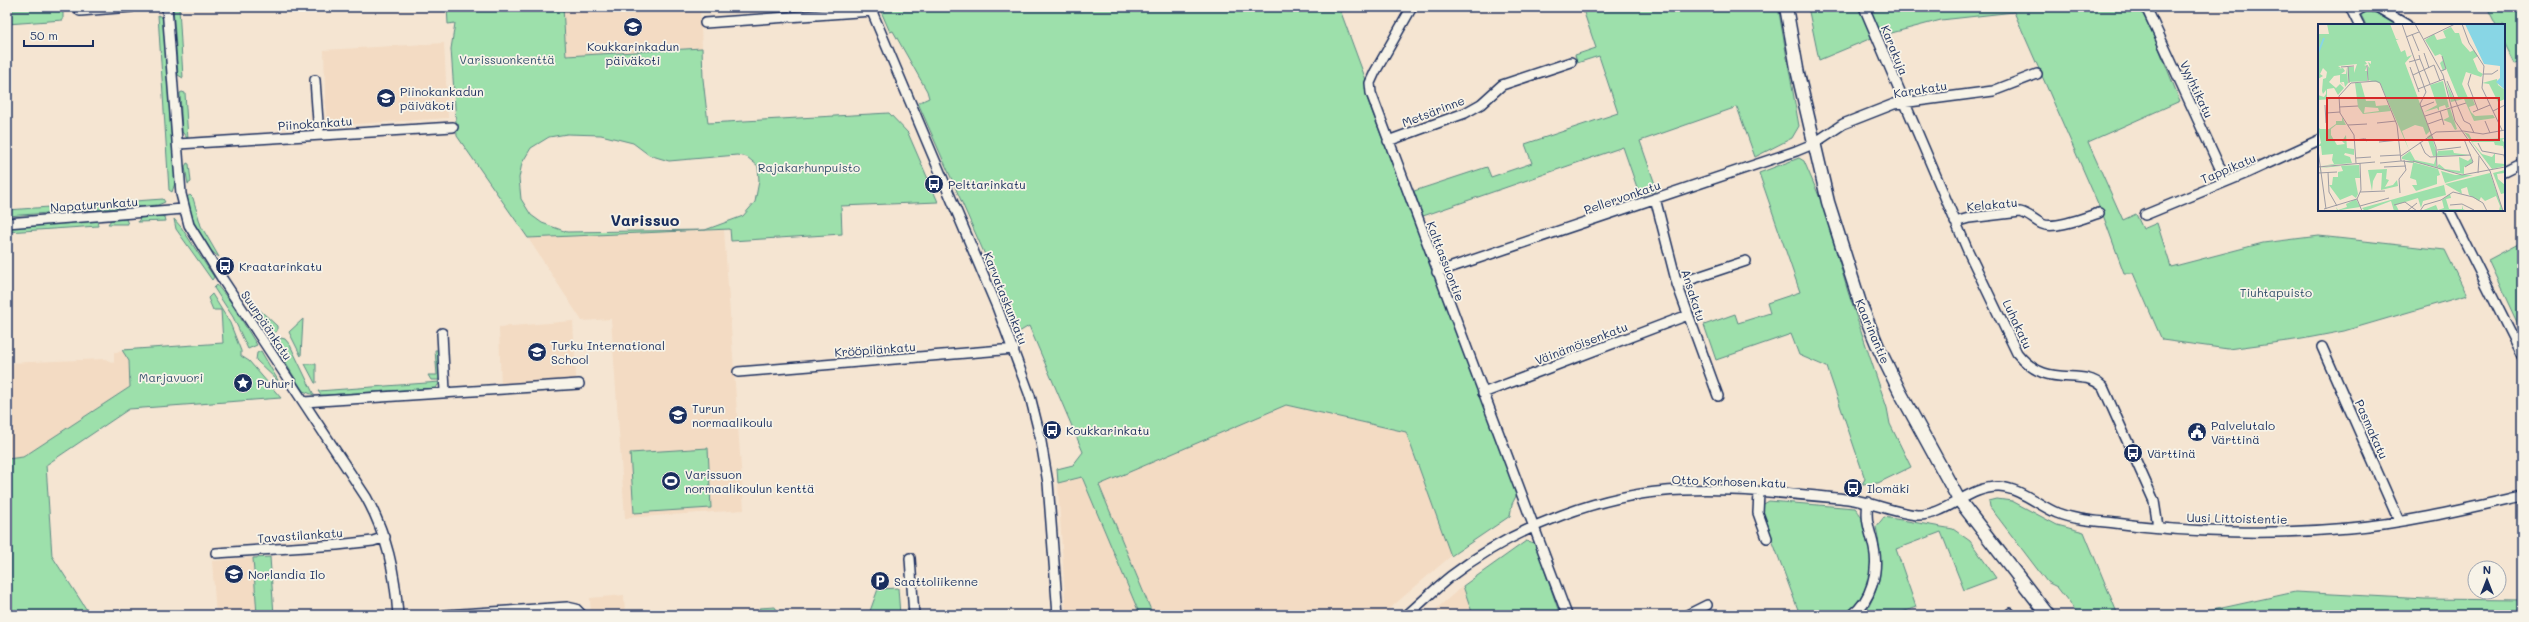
<svg xmlns="http://www.w3.org/2000/svg" width="2529" height="622" font-family="Mali,sans-serif">
  <style>
    .built { fill: #f3dbc3 }
    .green { fill: #9de0ab; stroke: #5c8884; fill-rule: evenodd }
    .lines { fill: none; stroke-linecap: round; stroke-linejoin: round }
    .minor-casing { stroke: #1b2f5e; stroke-width: 12 }
    .major-casing { stroke: #1b2f5e; stroke-width: 15 }
    .minor { stroke: #f7f3e8; stroke-width: 9 }
    .major { stroke: #f7f3e8; stroke-width: 12 }
    .labels { text-anchor: middle; dominant-baseline: central; stroke-width: 3.5; stroke-linejoin: round; paint-order: stroke }
    .poi-label { font-size: 12px; fill: #1b2f5e; stroke: #f7f3e8; text-anchor: start }
    .street-label { font-size: 12px; fill: #1b2f5e; stroke: #f7f3e8 }
    .park-label { font-size: 12px; fill: #35526d; stroke: #f7f3e8 }
    .district-label { font-size: 16px; font-weight: bold; fill: #1b2f5e; stroke: #f7f3e8 }
    .inset-river { fill: none; stroke: #88d6e5; stroke-width: 2 }
    .inset-road { fill: none; stroke: #9e9ca4; stroke-width: 1 }
    .view { fill: #d62828; fill-opacity: 0.15; stroke: #d62828; stroke-width: 2 }
    .inset-edge { fill: none; stroke: #1b2f5e; stroke-width: 2 }
  </style>
  <rect width="100%" height="100%" fill="#f5e5d2"/>
  <filter id="ink" filterUnits="userSpaceOnUse"><feTurbulence type="fractalNoise" baseFrequency=".025" numOctaves="2"/><feDisplacementMap in="SourceGraphic" scale="8" xChannelSelector="R" yChannelSelector="G"/><feConvolveMatrix kernelMatrix="1 2 1 2 8 2 1 2 1" color-interpolation-filters="sRGB"/></filter>
  <g filter="url(#ink)">
    <path class="built" d="M563 7H700L702 48 566 56Z
      M444 43 448 118 326 126 324 50Z
      M724 230 744 510 625 518 611 319 582 321 528 238Z
      M573 321 576 377 579 384 501 388 499 327Z
      M128 351 130 387 23 457 7 459V363L105 359 114 363V352Z
      M1286 405 1406 432 1451 556 1382 615H1153L1098 485Z
      M1082 477 1140 615H1066L1058 483Z
      M253 558 257 615H216L212 561Z
      M1463 586 1473 615H1429Z
      M624 595 625 615H591L590 598Z"/>
    <path class="green" d="M7 7H63V20L7 24Z
      M173 7H179L183 78 178 75Z
      M447 7H563L566 56 702 48 703 79 708 123 889 113 908 133 938 202 841 206 842 234 731 241 730 229 528 238 457 136 451 49 455 23 448 24ZM567 134 601 135 633 143 649 155 669 161 737 155 747 157 758 166 759 181 755 202 743 216 705 230 567 232 542 223 531 215 521 199 519 178 522 163 531 148 549 137Z
      M879 7H1339L1366 80 1367 98 1517 494 1512 504 1510 516 1451 556 1406 432 1286 405 1099 485 1153 615H1140L1082 477 1058 483 1057 469 1073 465 1083 452 1029 326 1019 332 918 103 929 98 927 91 893 31 890 32Z
      M1582 7H1778L1799 126 1792 138 1755 157 1737 107 1640 141 1657 190 1640 196 1623 147 1423 216 1414 191 1487 167 1491 177 1532 163 1525 144 1618 113 1599 56 1577 63 1575 55 1596 48Z
      M1808 7H1862L1874 37 1819 60Z
      M1883 7H2078L2079 10 2087 7H2139L2154 36 2180 101 2088 142 2123 220 2136 214 2143 229 2157 223 2171 267 2263 243 2319 236 2445 250 2467 295 2344 331 2302 339 2228 349 2162 340 2133 273H2124L2103 215 2014 12 1941 20 1880 36 1870 13Z
      M2487 7H2522V61L2515 64 2504 42V25H2496Z
      M2367 12 2376 13 2397 25H2366L2360 13Z
      M158 15 163 18 175 183 172 192 169 190Z
      M182 92 185 93 188 139 182 132 180 93Z
      M1799 158 1804 161 1822 203 1848 292 1887 408 1890 424 1911 467 1878 483 1862 484 1865 479 1827 367 1799 355 1791 334 1716 360 1704 325 1735 314 1738 323 1770 313 1767 303 1800 292 1759 173Z
      M187 163 189 164 191 182 188 184 185 167Z
      M190 195 193 198 201 226 219 257C199 244 191 219 187 197Z
      M163 199 165 202 158 205 7 216V210Z
      M160 216 165 217 166 221 138 222 140 218Z
      M126 219 128 224H108L111 220Z
      M174 219 181 227 214 277 212 280 176 229Z
      M97 220 98 226 7 232V227Z
      M2522 242V333L2488 260Z
      M217 285 230 301 257 345 248 349 233 317 214 288Z
      M212 294 230 323 241 351V356L249 361 281 398 129 409 46 465 52 556 90 615H7V459L23 457 130 387 129 361 122 350 223 343 221 310H213L208 298Z
      M249 300 277 326V331L269 337 248 301Z
      M303 319 301 356 289 332Z
      M281 338 285 339 290 345 314 395 303 391 273 343Z
      M435 350H438L440 380H431L428 375H437Z
      M261 351 279 382 256 360 257 353Z
      M305 364H316V383H315Z
      M440 382 436 388 325 395H321L318 391Z
      M708 448 711 508 634 513 630 453Z
      M1997 499 2012 501 2057 525 2084 532 2118 615H2079L2057 587 2047 582 1990 507 1989 501Z
      M1769 501 1855 508C1876 529 1879 602 1845 614 1833 619 1813 615 1800 615L1761 510 1762 505Z
      M1884 517 1953 529 1970 541 1996 578 1964 590 1941 532 1896 549 1916 607 1895 615H1867V610C1883 580 1883 560 1876 527Z
      M1526 541 1535 543 1560 615H1473L1463 586Z
      M270 557 274 615H257L253 558Z
      M898 588 900 615H808L870 611 878 589Z
      M2295 592 2425 599 2522 600V615H2190Z
      M775 607 780 615H760L759 608Z
      M566 612 574 615H539L541 613Z"/>
    <g class="lines">
      <defs>
        <path id="minor" d="M167 7 181 194 189 225 223 280 366 497C387 535 395 572 398 615
          M870 7 997 307 1030 396 1040 436 1048 483 1058 615
          M1412 7 1375 72 1370 83 1371 93 1567 615
          M1864 7 1968 251 2017 353C2048 392 2080 365 2103 387L2154 501 2158 527
          M2146 7 2226 181
          M2350 7 2359 25
          M2377 7 2407 25
          M80 11 131 7
          M2353 13 2364 7
          M705 23 872 11
          M315 80 319 135
          M1388 141 1465 113 1481 104 1502 85 1571 62
          M178 144 453 127
          M2504 171 2522 162
          M1655 198 1677 284 1718 396
          M2449 210 2522 356
          M2145 215 2247 173 2319 140
          M1955 222 1969 218 2020 212C2029 214 2034 220 2042 224 2054 230 2086 217 2099 213
          M7 223 183 209
          M1437 272 1796 151 1813 144 1843 124 1894 104 1993 91 2037 74
          M1677 284 1746 261
          M442 333 445 391
          M2322 347 2399 521
          M738 372 1014 349
          M1483 393 1688 315
          M304 402 579 384
          M1759 493 1758 513 1767 538
          M216 553 337 545 373 541 385 537
          M910 558 914 615
          M2010 613 2011 615
          M445 615 567 607 576 609 582 615
          M1407 615C1422 602 1436 588 1451 576 1515 527 1603 492 1684 490 1738 488 1795 494 1848 499 1872 502 1894 513 1917 515 1947 516 1968 486 1999 487 2020 488 2038 505 2057 513 2075 520 2096 521 2115 523 2190 533 2274 535 2349 528 2407 523 2465 509 2522 496
          M1687 615 1707 605
          M1852 615C1871 601 1879 571 1874 548 1870 529 1865 522 1868 502"/>
        <path id="major" d="M1786 7 1798 74 1828 202 1860 303 1879 349 1900 392 1959 500 2048 615"/>
      </defs>
      <use href="#minor" class="minor-casing"/>
      <use href="#major" class="major-casing"/>
      <use href="#minor" class="minor"/>
      <use href="#major" class="major"/>
    </g>
  </g>
  <defs>
    <symbol id="school-disc" viewBox="-11 -11 22 22"><circle r="9.5" fill="#1b2f5e" stroke="#f7f3e8"/><path d="M0-5L7-2L0 1L-7-2ZM-4 1L0 2.5L4 1V4Q0 6-4 4Z" fill="#fff"/></symbol>
    <symbol id="bus-disc" viewBox="-11 -11 22 22"><circle r="9.5" fill="#1b2f5e" stroke="#f7f3e8"/><path d="M-5-6H5V4H4V6H2V4H-2V6H-4V4H-5ZM-3.5-4V0h7V-4ZM-3.5 1.2v1.5H-2V1.2ZM2 1.2v1.5H3.5V1.2Z" fill="#fff"/></symbol>
    <symbol id="sight-disc" viewBox="-11 -11 22 22"><circle r="9.5" fill="#1b2f5e" stroke="#f7f3e8"/><path d="M0-6L1.8-2.2L6-1.7L2.9 1.2L3.7 5.4L0 3.3L-3.7 5.4L-2.9 1.2L-6-1.7L-1.8-2.2Z" fill="#fff"/></symbol>
    <symbol id="civic-disc" viewBox="-11 -11 22 22"><circle r="9.5" fill="#1b2f5e" stroke="#f7f3e8"/><path d="M-.6-6.5H3V-4.5H.6V-3L4-1V1h2V6H-6V1h2V-1L-.6-3ZM-1.2 2.5V6h2.4V2.5Z" fill="#fff"/></symbol>
    <symbol id="stadium-disc" viewBox="-11 -11 22 22"><circle r="9.5" fill="#1b2f5e" stroke="#f7f3e8"/><path d="M0-5a6.5 5 0 1 0 0 10a6.5 5 0 1 0 0-10ZM-3.5-1.8h7v3.6h-7Z" fill="#fff"/></symbol>
    <symbol id="parking-disc" viewBox="-11 -11 22 22"><circle r="9.5" fill="#1b2f5e" stroke="#f7f3e8"/><path d="M-3.5-5.5H1a3.5 3.5 0 0 1 0 7H-1V5.5H-3.5ZM-1-3.4V-.6H.8a1.4 1.4 0 0 0 0-2.8Z" fill="#fff"/></symbol>
  </defs>
  <g fill-rule="evenodd">
    <use href="#school-disc" x="622" y="16" width="22" height="22"/>
    <use href="#school-disc" x="375" y="87" width="22" height="22"/>
    <use href="#bus-disc" x="923" y="173" width="22" height="22"/>
    <use href="#bus-disc" x="214" y="255" width="22" height="22"/>
    <use href="#school-disc" x="526" y="341" width="22" height="22"/>
    <use href="#sight-disc" x="232" y="372" width="22" height="22"/>
    <use href="#school-disc" x="667" y="404" width="22" height="22"/>
    <use href="#bus-disc" x="1041" y="419" width="22" height="22"/>
    <use href="#civic-disc" x="2186" y="421" width="22" height="22"/>
    <use href="#bus-disc" x="2122" y="442" width="22" height="22"/>
    <use href="#stadium-disc" x="660" y="470" width="22" height="22"/>
    <use href="#bus-disc" x="1842" y="477" width="22" height="22"/>
    <use href="#school-disc" x="223" y="563" width="22" height="22"/>
    <use href="#parking-disc" x="869" y="570" width="22" height="22"/>
  </g>
  <g class="labels">
    <g class="poi-label">
      <text x="633" y="46" text-anchor="middle">Koukkarinkadun<tspan x="633" dy="14">päiväkoti</tspan></text>
      <text x="400" y="91">Piinokankadun<tspan x="400" dy="14">päiväkoti</tspan></text>
      <text x="948" y="184">Pelttarinkatu</text>
      <text x="239" y="266">Kraatarinkatu</text>
      <text x="551" y="345">Turku International<tspan x="551" dy="14">School</tspan></text>
      <text x="257" y="383">Puhuri</text>
      <text x="692" y="408">Turun<tspan x="692" dy="14">normaalikoulu</tspan></text>
      <text x="2211" y="425">Palvelutalo<tspan x="2211" dy="14">Värttinä</tspan></text>
      <text x="1066" y="430">Koukkarinkatu</text>
      <text x="2147" y="453">Värttinä</text>
      <text x="685" y="474">Varissuon<tspan x="685" dy="14">normaalikoulun kenttä</tspan></text>
      <text x="1867" y="488">Ilomäki</text>
      <text x="248" y="574">Norlandia Ilo</text>
      <text x="894" y="581">Saattoliikenne</text>
    </g>
    <g class="street-label">
      <text transform="translate(1895 50) rotate(68)">Karakuja</text>
      <text transform="translate(1920 89) rotate(-9)">Karakatu</text>
      <text transform="translate(2197 89) rotate(65)">Vyyhtikatu</text>
      <text transform="translate(1433 111) rotate(-21)">Metsärinne</text>
      <text transform="translate(315 123) rotate(-4)">Piinokankatu</text>
      <text transform="translate(2228 168) rotate(-23)">Tappikatu</text>
      <text transform="translate(1622 197) rotate(-19)">Pellervonkatu</text>
      <text transform="translate(94 204) rotate(-4)">Napaturunkatu</text>
      <text transform="translate(1992 204) rotate(-5)">Kelakatu</text>
      <text transform="translate(1446 261) rotate(69)">Kalttassuontie</text>
      <text transform="translate(1694 295) rotate(72)">Ansakatu</text>
      <text transform="translate(1006 298) rotate(68)">Karvataskunkatu</text>
      <text transform="translate(2018 324) rotate(65)">Luhakatu</text>
      <text transform="translate(267 325) rotate(56)">Suurpäänkatu</text>
      <text transform="translate(1873 331) rotate(67)">Kaarinantie</text>
      <text transform="translate(1581 343) rotate(-21)">Väinämöisenkatu</text>
      <text transform="translate(875 349) rotate(-4)">Krööpilänkatu</text>
      <text transform="translate(2372 429) rotate(66)">Pasmakatu</text>
      <text transform="translate(1729 481) rotate(2)">Otto Korhosen katu</text>
      <text transform="translate(2237 518) rotate(1)">Uusi Littoistentie</text>
      <text transform="translate(300 535) rotate(-4)">Tavastilankatu</text>
    </g>
    <g class="park-label">
      <text x="507" y="59">Varissuonkenttä</text>
      <text x="809" y="167">Rajakarhunpuisto</text>
      <text x="2276" y="292">Tiuhtapuisto</text>
      <text x="171" y="377">Marjavuori</text>
    </g>
    <g class="district-label">
      <text x="645" y="219">Varissuo</text>
    </g>
  </g>
  <g transform="translate(2318 24)">
    <rect width="187" height="187" fill="#f5e5d2"/>
    <path d="M9 0H72L78 15H81L78 16 83 28 87 26 89 33 94 31 87 39 112 107 108 111 105 103 97 101 84 107 91 126 62 59 50 56V42L52 44 50 38 53 40V37H47L49 40 46 41 49 42 47 47H49V57L31 58 30 43H36V49L39 40 20 42 23 44 20 45 25 44 27 47 23 50H28L29 43 30 59 27 63 26 58H23L26 62 22 58V51L16 52 11 58 18 64 22 60 26 64 20 71 16 64 9 65V74L14 75 0 76V71L6 73 8 70V66L5 70 4 67 5 55 8 54 9 48 5 44 2 50 5 52 0 55V10H11ZM133 3 137 9H141L144 19 152 28 156 26 160 32 155 35 160 47 165 50 163 53 148 48 144 60 150 74 154 73 157 81 151 83 153 88 157 92 175 91 177 94 156 97 146 75 133 78 128 58 136 75 140 73 128 44 125 47 122 39 125 36 124 32 122 30 117 32 107 16 116 10 119 16 128 14 125 7ZM179 55 180 61 187 66V75L180 78 171 60 164 59ZM125 57 131 83 128 84 127 81 121 83V87L119 84 106 88 119 81 112 61ZM37 59H43L48 77H57L58 82 70 81 73 87 45 90 40 83ZM47 83 60 84 61 87 46 89ZM132 84 139 105 137 106 133 99 125 96 131 93 129 85ZM24 93 28 101H18L13 105V111L19 121 27 120 24 117 28 111 29 124 36 125V131L27 129 26 131 32 133 34 139 3 142 16 140 14 136 15 130 4 131 3 122H0L3 119 0 103 2 105H11L18 100V97H24ZM146 108 151 110 154 116 187 114 184 116 187 119V130L185 122 177 121 176 118H154L164 130 174 133 177 129V139L187 140V142L174 145ZM113 110 119 130 120 127 135 126 136 129 152 131 115 132 109 113ZM92 127 97 136 116 140 118 133V143L84 135V133ZM141 133 150 137 153 134 155 139 146 143V150L129 147 119 143 121 140 127 145 142 147ZM94 138 120 145 122 151 119 152V160L98 167 94 161H99L98 156 92 154 95 139H88ZM41 141 42 154H37L40 170 38 174 34 171 22 176 11 161H14L15 153H20V148L25 147 23 142 3 144V149L2 144 15 142ZM69 145 68 155 71 156 67 163 75 161 79 156 80 162 63 166 64 149H59L55 157 54 167 50 146ZM187 146V149L179 150 180 155 187 161V169L183 170 175 149ZM123 147 137 151H155L127 159ZM172 149 185 187H181L182 182 178 172 167 177 163 173 161 177 151 171 149 163 143 165 144 170 127 160ZM126 161 128 171 105 177 103 184 100 174 78 181 81 187H76L73 177 47 187 44 184ZM132 170 133 174 128 175 131 185H144L145 181V185L149 187H103L118 181 120 186 126 184 124 176ZM38 175 42 183 16 187 19 186 18 183 20 186 29 183 28 180Z" fill="#9de0ab" fill-rule="evenodd"/>
    <path d="M147 0H187V66L178 58 182 54V42L166 40Z" fill="#88d6e5"/>
    <path class="inset-river" d="M0 29 6 14"/>
    <path class="inset-road" d="M84 0 108 68 102 80 118 123 119 144M97 0 125 51 137 97 172 147 185 187M144 0 151 19 166 42 164 64 184 106M94 10 101 27M88 13 101 8M106 15 137 0M106 29 111 44M102 35 112 60M91 38 102 35 101 31M49 41 50 57M23 43 36 42M30 43 31 59M92 43 101 68M123 47 128 45 124 32M153 50 150 60 160 86M165 50H174L180 46M95 51 116 41 122 57M129 57 146 97 152 100 156 109M100 65 126 55M7 81 8 99M21 83 40 82M103 83 116 78M122 87 126 101M175 87 187 81M155 88 172 81M8 89 22 88M107 92 148 79M167 97 172 109M59 99 78 97M110 100 124 95M30 101 49 100M146 115 155 138 147 143M36 116 45 115H48L49 117 45 115M61 118 81 116M102 118 107 129 112 133 153 131M160 119 164 127 186 131 187 137M0 126 8 185M119 126 143 123M62 132 82 131M83 132 118 108 145 107 165 110 187 106M38 134 53 133M95 137 144 151 187 143M38 139 36 111 22 89 21 72 33 59 58 57 62 59 79 101 83 137 96 138M62 139 83 137M0 143 57 138M66 143 88 142M10 148 11 168 19 182M0 149 19 148M160 149 161 132M42 168 67 167M82 169 81 155 88 146 86 136M39 175 43 166 42 139M39 175 44 187M76 181 87 178 99 187M132 181 144 180 156 186M42 182 71 174M6 185 39 175M89 187 99 179M102 187 106 181 123 176 135 168 155 173 165 179 169 187"/>
    <path class="view" d="M9 74H181V116H9Z"/>
    <rect width="187" height="187" class="inset-edge"/>
  </g>
  <rect width="2529" height="622" fill="none" stroke="#f7f3e8" stroke-width="24"/>
  <rect x="12" y="12" width="2505" height="598" fill="none" stroke="#1b2f5e" stroke-width="1.5" filter="url(#ink)"/>
  <g transform="translate(2487 580)"><circle r="19" fill="#f7f3e8" stroke="#9fa5b1"/>
  <path d="M0-3L7 15L0 10L-7 15Z" fill="#1b2f5e"/>
  <text y="-6" font-size="11" font-weight="bold" text-anchor="middle" fill="#1b2f5e">N</text>
  </g>
  <path d="M24 40v6h69v-6" fill="none" stroke="#1b2f5e" stroke-width="2"/>
  <text x="30" y="40" font-size="12" fill="#1b2f5e" stroke="#f7f3e8" stroke-width="3" paint-order="stroke">50 m</text>
</svg>
